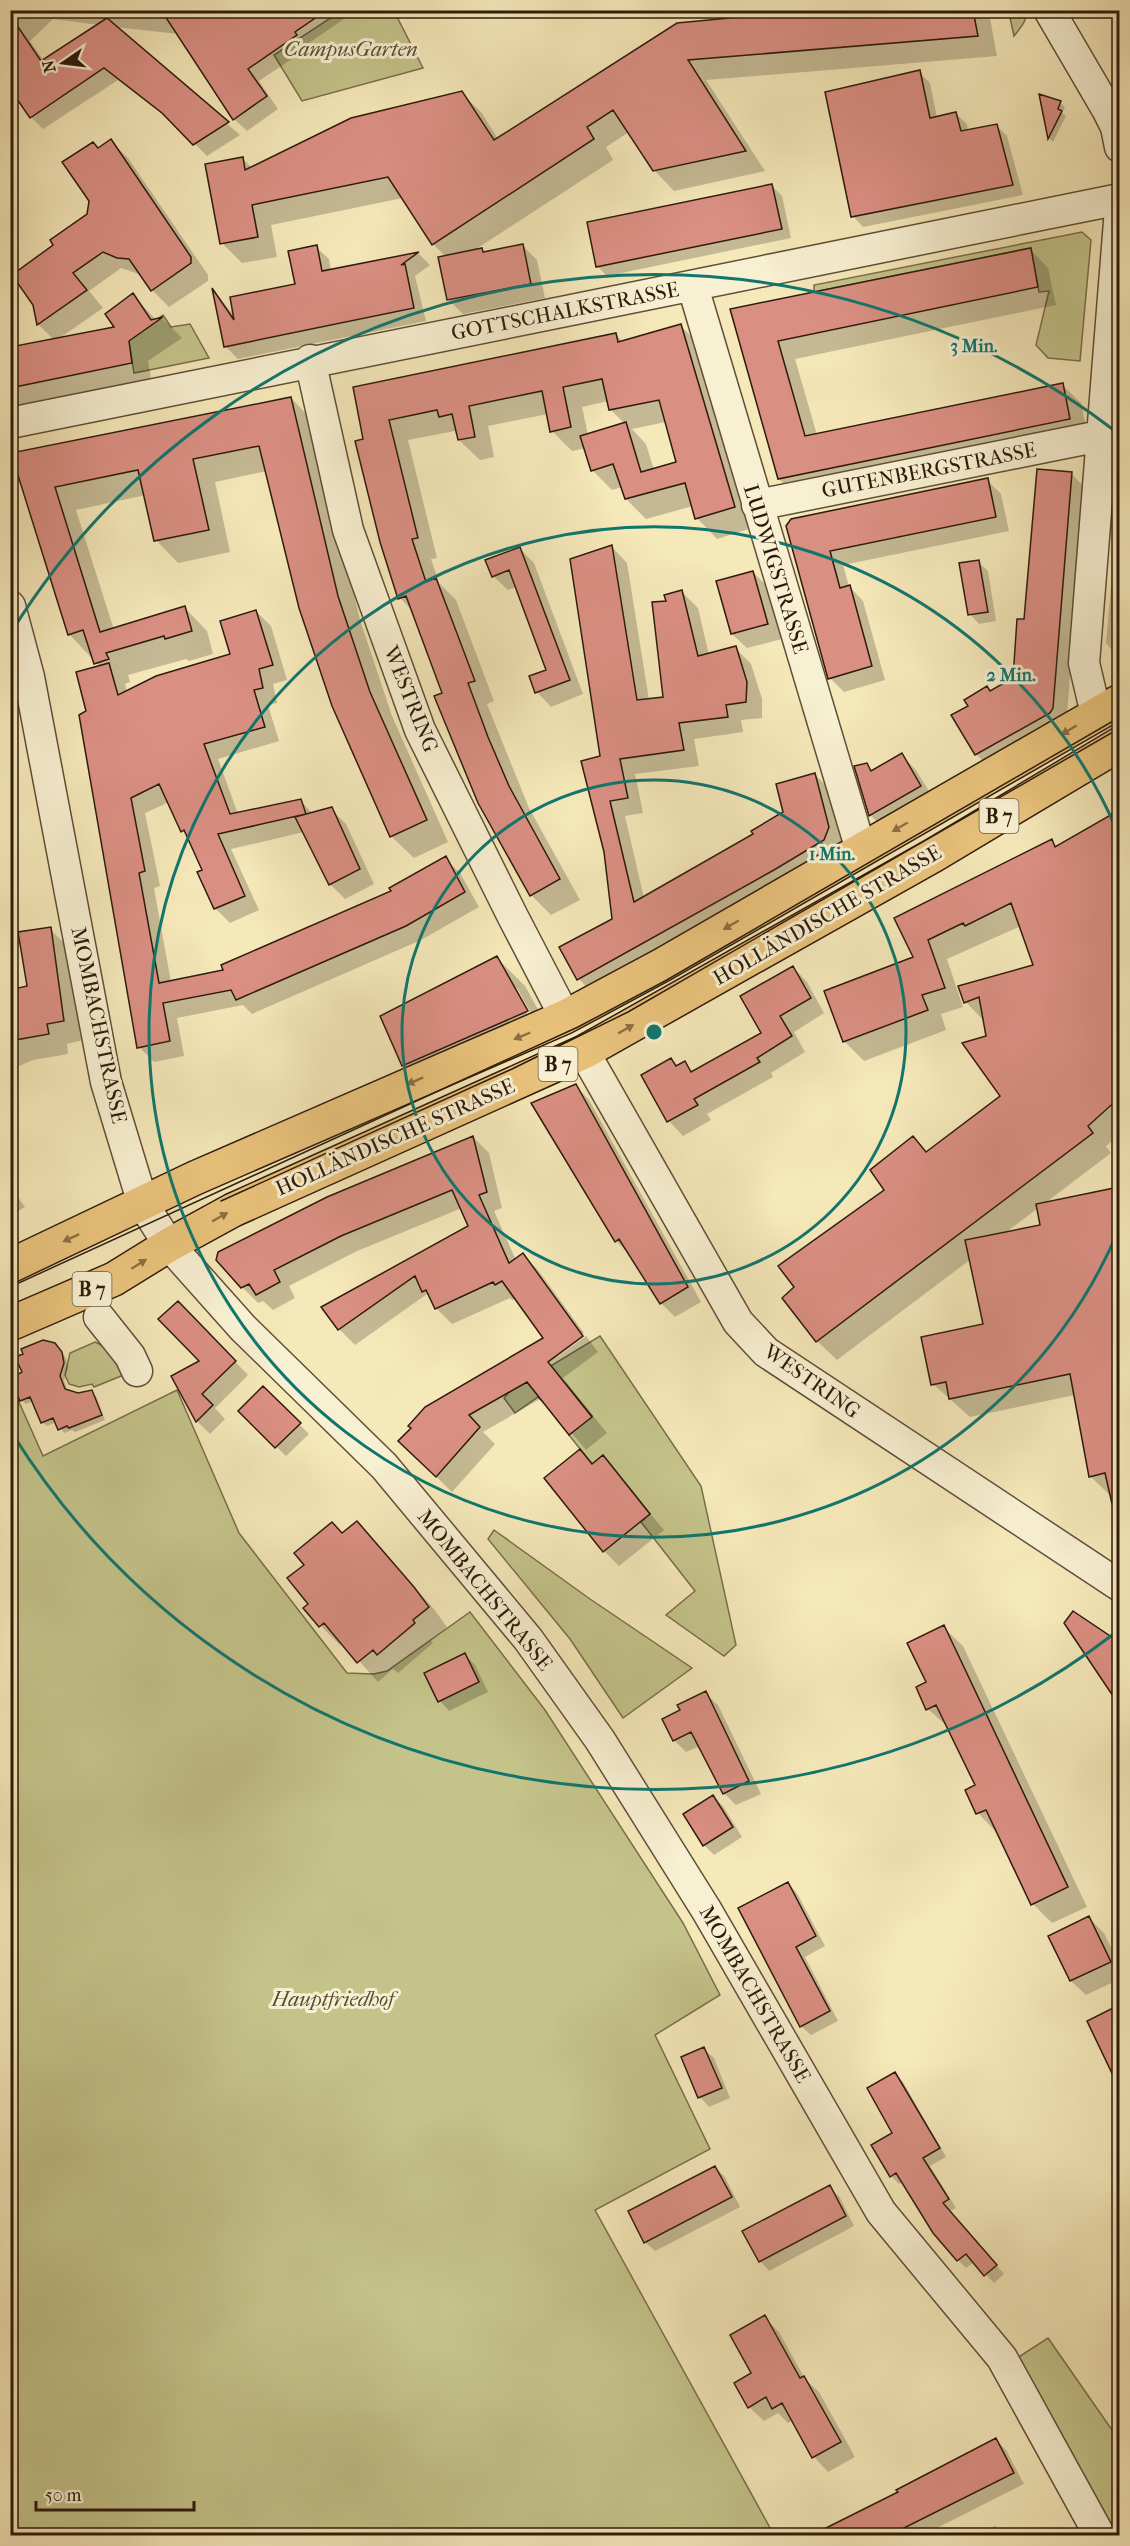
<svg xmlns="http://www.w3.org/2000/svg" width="1130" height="2546" font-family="'IM FELL French Canon',serif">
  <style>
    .green { fill: #c4c38a; stroke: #796e4b; stroke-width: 1.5 }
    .shadow { fill: #0003; fill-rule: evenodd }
    .building { fill: #da8f83; stroke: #2e1a0c; stroke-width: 1.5 }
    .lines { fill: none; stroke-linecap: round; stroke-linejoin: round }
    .minor-casing { stroke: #604e37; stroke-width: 33 }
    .major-casing { stroke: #2e1a0c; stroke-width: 36 }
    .minor { stroke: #f8f0d2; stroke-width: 30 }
    .major { stroke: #eac47c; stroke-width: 33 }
    .tram { stroke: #2e1a0c; stroke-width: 1.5 }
    .oneway { fill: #8c6f44 }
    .ring { fill: none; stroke: #0f766e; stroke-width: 3 }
    .labels { text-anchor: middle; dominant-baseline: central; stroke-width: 6; stroke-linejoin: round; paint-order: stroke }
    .shield { fill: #f8f0d2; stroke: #6b5a47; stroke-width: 1.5 }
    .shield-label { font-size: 20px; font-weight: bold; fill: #2e1a0c }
    .park-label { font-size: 21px; font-style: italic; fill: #5b4d32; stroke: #f8f0d2 }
    .street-label { font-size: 21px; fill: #2e1a0c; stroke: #f8f0d2 }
    .centre { fill: #0f766e; stroke: #f8f0d2; stroke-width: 3 }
    .ring-label { font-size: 18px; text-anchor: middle; font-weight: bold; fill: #0f766e; stroke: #f8f0d2; stroke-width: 6; stroke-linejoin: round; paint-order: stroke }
  </style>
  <rect width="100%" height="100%" fill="#f5e8b9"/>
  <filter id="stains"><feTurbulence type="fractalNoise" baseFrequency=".00333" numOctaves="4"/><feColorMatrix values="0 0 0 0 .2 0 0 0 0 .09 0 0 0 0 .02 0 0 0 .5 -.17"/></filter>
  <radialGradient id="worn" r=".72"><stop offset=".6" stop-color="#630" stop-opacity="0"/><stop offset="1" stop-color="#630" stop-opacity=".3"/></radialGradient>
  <path class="green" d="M341 11H394L423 68 302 101 274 55Z
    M1011 11H1024C1029 20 1020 28 1014 36L1009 13H1011Z
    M1082 232 1091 240 1080 361 1048 358 1036 345 1049 291 1039 292 1030 248 814 292V285Z
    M163 315 171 327 190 324 209 358 134 373 130 348 126 342Z
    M15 913 18 945 11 947V914Z
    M600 1336 701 1486 736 1645 724 1656 666 1615 695 1591 641 1522 650 1514 603 1455 592 1464 569 1435 592 1416 566 1384 543 1402 538 1397 515 1413 504 1398 511 1390Z
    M95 1342 103 1346 110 1345 126 1374 94 1387 92 1384 79 1387 69 1384 65 1375 70 1353Z
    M10 1382 43 1456 177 1390 239 1533 347 1673 374 1674 387 1671 470 1612 545 1710 683 1923 720 1995 655 2035 710 2149 595 2210 774 2535H11Z
    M494 1530 590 1599 692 1668 623 1718 570 1639 488 1539Z
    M1048 2338 1119 2440V2535H1106L1011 2362Z"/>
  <path class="shadow" d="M10 10H357L306 45 308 48 259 81 278 109 247 131 234 119 178 34 115 27 240 135 207 156 176 125 118 80 43 129 31 117 10 86ZM53 19 99 25 44 61 30 41Z
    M829 10H982L990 18 997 56 706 80 765 171 674 191 654 170 629 132 606 147 613 160 473 251 481 250 484 253 522 245 537 260 545 298 463 314 449 300 440 258 446 257 433 244 403 198 271 225 277 257 242 263 222 243 243 159 252 168 461 93 482 113 498 139 677 24Z
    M919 72 930 83 937 118 956 114 967 124 968 131 997 126 1007 136 1023 195 863 227 853 216Z
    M1041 96 1060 103 1065 107 1062 113 1066 116 1053 142 1049 138Z
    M110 141 128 158 208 275V281L169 307 152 290 142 275 121 268 89 291 103 308 58 339 116 328 133 295 156 320 163 319 182 338 148 361 152 383 10 412V349L54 340 38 324 34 304 56 245 88 215 99 149Z
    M772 186 782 196 791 238 607 276 598 267 589 224Z
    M316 247 329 259 331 271 419 254 430 265 415 276 426 321 238 359 225 346 215 292 236 318 297 285Z
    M1030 249 1048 268 1056 305 795 359 817 435 1062 385 1081 403 1088 437 797 497 779 479 731 311Z
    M681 326 701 346 755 527 717 539 697 518 693 506 646 519 626 499 622 487 612 490 592 470 586 448 572 451 552 431 548 414 488 426 494 457 480 460 459 440 455 431 408 440 437 558 431 559 439 583 456 600 494 701 487 704 529 808 580 900 551 915 531 895 444 694 414 612 400 598 355 388 615 334 623 342ZM608 401 610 409 625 424 588 435 582 407ZM666 422 678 463 654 470 646 444 632 429Z
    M291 398 313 421 360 620 392 716 448 842 414 858 391 836 267 471 215 482 230 552 178 563 156 540 146 495 76 510 114 630 185 608 207 631 213 654 189 661 186 659 128 675 130 682 125 684 127 692 232 655 256 611 271 626 287 680 273 684 277 703 268 705 279 741 218 759 238 814 300 800 313 814 331 809 346 824 374 884 345 899 330 884 304 832 231 849 259 910 230 923 215 908 204 870 169 802 145 813 160 886 154 888 171 982 225 971 393 891 445 858 460 873 479 907 421 940 252 1014 243 1005 177 1018 184 1056 154 1062 139 1047 88 712 100 667 69 634 13 454Z
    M1071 473 1084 487 1067 716 989 767 976 754 991 692 1014 679 1025 621Z
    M987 480 1001 494 1009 531 843 565 849 586 863 601 885 680 844 692 830 678 787 526Z
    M1117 518H1120V660L1106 643Z
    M612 547 627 563 649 700 665 698 668 602 682 592 698 608 709 655 735 648 751 664 762 699V718L741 720 743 732 694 739 699 766 635 774 643 813 625 816 644 898 755 835 785 812 815 775 831 790 844 844 594 995 579 979 561 948 613 919 602 757Z
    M520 549 534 563 583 694 551 707 537 692 548 671 517 587 508 590 493 576Z
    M978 562 988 571 996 621 979 624 970 614Z
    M753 572 768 587 782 639 747 648 732 634 718 582Z
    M901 755 916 770 935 801 885 829 870 815 867 765 873 772Z
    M1113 814 1120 821V1134L1106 1146 1111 1153 1044 1204 1120 1189V1505L1090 1476 1075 1395 970 1417 933 1384 984 1326 971 1259 837 1360 817 1341 886 1190 913 1138 928 1153 1002 1096 985 1022 966 1002 1035 966 1021 926 947 959 963 1007 941 1014 946 1030 864 1061 844 1041 915 958 896 919 1051 841 1058 847ZM1038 1208 1042 1227 1004 1234Z
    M50 929 70 949 83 1040 67 1044 68 1054 33 1060 10 1070V992L29 987Z
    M497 958 525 986 555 1040 431 1093 403 1065ZM513 988H517L533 1017 530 1019Z
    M793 967 807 982 824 1013 794 1032 805 1052 771 1073 773 1077 707 1114 711 1120 683 1136 669 1121 643 1075 671 1060 678 1066 684 1063 694 1072 763 1034Z
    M576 1086 589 1100 701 1302 675 1317 661 1303 630 1255 616 1241Z
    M473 1137 489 1153 502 1208 494 1211 516 1260 523 1255 538 1270 584 1333 558 1353V1356L586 1336 598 1352 563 1378 607 1433 586 1450 542 1398 483 1432 495 1444 452 1492 416 1457 545 1338 516 1298 512 1300 510 1298 452 1324 436 1308 427 1294 355 1345 339 1329 470 1227 462 1208 357 1251 289 1286 295 1298 273 1310 263 1301 258 1303 242 1287Z
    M10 1186 25 1207 10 1216Z
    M191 1316 248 1375 215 1408 225 1419 210 1434 197 1421 202 1361Z
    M59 1349 66 1358 68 1368 64 1381 68 1391 78 1394 91 1392 96 1396 105 1420 75 1432 72 1430 64 1433 56 1422 47 1426 42 1422 33 1401 26 1404 21 1400 24 1373Z
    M263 1388 309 1434 286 1456 240 1411Z
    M580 1451 594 1464 602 1457 664 1530 619 1566 604 1551 546 1478Z
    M357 1523 434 1609 447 1627 431 1640 433 1643 398 1673 393 1669 378 1682 343 1643 340 1645 321 1626 310 1604 306 1565Z
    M1074 1613 1120 1644V1702L1066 1623Z
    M943 1627 963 1646 1087 1907 1052 1923 1033 1904 997 1833 978 1813 977 1786 949 1728 928 1709V1683Z
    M465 1655 475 1665 488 1692 449 1711 440 1701 426 1674Z
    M705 1693 718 1705 761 1794 736 1805 724 1793 700 1746 686 1752 674 1740 682 1711Z
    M713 1797 723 1806 742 1837 714 1855 704 1845 685 1814Z
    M788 1883 797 1893 825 1946 805 1957 838 2021 811 2035 801 2026Z
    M1089 1918 1104 1933 1120 1966V1979L1086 1995 1071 1981 1050 1937Z
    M1120 2007V2084L1089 2021Z
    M704 2049 714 2058 730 2098 709 2107 700 2097Z
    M895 2074 903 2082 946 2157 930 2166 956 2208 950 2211 1004 2274 994 2283 974 2262 966 2268 958 2260 934 2233 903 2182 899 2184 891 2176Z
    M715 2167 725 2177 740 2207 655 2251 645 2242Z
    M829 2187 839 2196 854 2226 769 2271 760 2261Z
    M764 2317 779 2332 805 2379 819 2392 855 2457 828 2472 814 2457 793 2420 788 2423 778 2413 764 2421 749 2407Z
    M996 2440 1006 2450 1024 2484 921 2536H815L900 2493Z
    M995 2526 1005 2536H975Z"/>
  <path class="building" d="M161 10H327L295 32 297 35 248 69 267 96 233 120Z
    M813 10H973L978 36 688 60 746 151 653 171 613 110 587 127 594 139 432 245 388 177 252 205 258 237 220 244 205 164 243 157 245 170 351 118 462 91 494 140 677 23Z
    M10 15 41 61 107 18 229 122 193 145 162 113 104 68 30 118 10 89Z
    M920 70 930 118 956 112 961 131 997 124 1013 185 851 217 825 92Z
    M1039 94 1061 101 1058 109 1062 111 1048 139Z
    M111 139 191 257V263L151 291 129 259 117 258 103 252 73 273 87 290 37 325 33 305 12 275 53 245 50 240 87 214 89 201 62 162 93 142 98 148Z
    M772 184 782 229 596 267 587 222Z
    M523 244 531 284 447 300 438 257 482 248 483 252Z
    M317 245 322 271 419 252 401 265 405 264 414 308 224 347 212 288 234 320 230 297 295 284 288 251Z
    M1031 248 1038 287 778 341 805 436 1063 383 1070 419 778 479 730 309Z
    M133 293 151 320 163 317 129 341 132 363 10 388V347L114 327 105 314Z
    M681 324 735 507 695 519 685 483 625 499 613 464 591 471 580 436 626 422 641 472 676 462 659 400 609 410 602 379 563 387 571 427 550 432 542 391 469 406 475 437 458 440 452 414 439 417 437 410 389 420 418 538 412 539 426 582 436 578 475 681 468 683 488 737 509 786 560 879 530 896 478 803 434 696 442 693 406 596 398 599 380 542 355 441 363 439 353 387 616 333 618 342Z
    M291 397 338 596 370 692 427 820 390 837 332 706 299 608 259 446 193 459 209 530 154 541 138 470 55 487 100 632 185 606 192 631 165 639 164 636 106 653 109 659 94 664 83 630 68 635 11 453Z
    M1037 469 1072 472 1053 708 1050 713 975 755 951 715 968 706 964 700 987 686 990 691 1013 678 1017 619H1024Z
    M988 478 996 517 830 551 840 588 850 585 872 666 828 679 786 526 791 519Z
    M612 545 637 700 663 697 652 602 666 601 664 595 682 590 698 656 736 646 747 682 746 702 726 705 728 717 679 723 684 750 620 759 628 798 610 801 634 902 753 834 751 831 783 812 776 784 815 773 829 827 824 840 774 870 577 980 559 947 612 919 604 852 581 761 600 756 570 559Z
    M520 547 570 680 535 693 529 676 546 670 509 570 492 577 485 560Z
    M979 560 988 612 968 615 959 563Z
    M753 571 768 624 731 634 716 581Z
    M256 610 273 665 259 669 263 688 254 690 265 727 204 744 230 814 301 799 306 814 218 834 245 896 214 909 197 872 202 870 184 830 181 832 159 784 131 798 145 871 139 873 159 983 223 970 221 965 391 891 389 888 446 856 465 892 406 926 236 1000 231 990 163 1003 170 1041 137 1048 79 715 86 711 76 672 109 663 118 695 156 676 230 654 220 621Z
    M902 753 921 786 869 816 854 766 867 763 871 771Z
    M332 807 360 869 329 885 295 817Z
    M1114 813 1119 823V1098L1088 1126 1093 1133 816 1342 782 1298 794 1287 778 1266 884 1190 870 1170 913 1136 926 1152 1000 1096 962 1043 986 1036 979 997 964 1003 958 986 1033 965 1011 903 965 926 963 923 928 940 945 988 922 995 928 1010 843 1042 824 991 913 957 894 918 1052 839 1055 847Z
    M51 927 64 1021 47 1024 49 1034 10 1041V990L27 986 18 932Z
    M497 956 528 1011 402 1066 380 1016Z
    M793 966 811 998 780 1016 792 1036 757 1058 760 1062 694 1099 698 1105 667 1122 641 1075 671 1058 676 1066 685 1061 691 1072 761 1033 740 996Z
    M576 1084 688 1287 660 1304 619 1239 615 1242 531 1103Z
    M473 1136 487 1192 479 1195 509 1263 523 1253 583 1336 548 1362 592 1417 569 1435 527 1382 469 1415 480 1427 436 1477 398 1441 411 1428 408 1426 425 1407 543 1338 502 1281 495 1285 493 1282 435 1309 426 1290 422 1292 415 1276 338 1330 321 1307 468 1226 452 1190 341 1236 274 1270 280 1282 256 1295 249 1284 241 1288 216 1260 218 1252 327 1197Z
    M1119 1187V1503L1112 1504 1105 1473 1089 1477 1070 1374 949 1399 946 1382 931 1385 921 1337 983 1324 965 1240 1040 1225 1036 1204Z
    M178 1301 236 1361 202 1394 213 1405 196 1422 171 1376 199 1361 158 1319Z
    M43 1340 55 1343 62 1352 64 1363 60 1376 65 1389 78 1393 92 1390 102 1415 69 1428 67 1426 58 1430 53 1418 41 1423 30 1397 20 1401 10 1379 22 1372 15 1357 23 1354 21 1349Z
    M263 1386 301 1423 275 1448 238 1411Z
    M580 1449 592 1464 603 1455 650 1514 603 1552 544 1478Z
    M357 1521 414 1587 429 1607 413 1620 415 1623 377 1655 373 1650 357 1663 324 1623 319 1627 303 1608 308 1604 287 1578 304 1565 294 1553 332 1522 342 1533Z
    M1073 1611 1119 1642V1705L1064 1623Z
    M944 1625 1068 1887 1031 1905 986 1810 976 1814 965 1790 975 1785 936 1705 926 1710 916 1687 926 1682 907 1643Z
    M465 1653 479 1682 438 1702 424 1673Z
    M706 1691 749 1781 723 1794 691 1732 673 1741 662 1719 680 1710 677 1705Z
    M713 1795 733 1827 703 1846 683 1814Z
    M788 1882 816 1936 796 1947 830 2011 800 2027 738 1908Z
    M1089 1916 1111 1962 1070 1981 1048 1936Z
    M1119 2005V2088L1087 2021Z
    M704 2047 722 2088 698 2098 681 2057Z
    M895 2072 940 2148 923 2158 949 2199 943 2203 997 2265 984 2276 966 2254 957 2261 933 2233 896 2173 890 2177 871 2145 892 2133 867 2088Z
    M715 2166 732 2197 644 2243 628 2211Z
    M830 2185 846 2216 759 2262 742 2231Z
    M765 2315 800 2378 804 2376 841 2442 812 2458 782 2403 772 2409 766 2397 748 2408 734 2383 751 2373 730 2335Z
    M996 2438 1014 2473 890 2535H812L898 2492 896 2490Z"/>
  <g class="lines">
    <defs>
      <path id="minor" d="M1049 10 1108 111 1116 127 1120 147
        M693 287 861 850
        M310 360 348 530 420 730 512 915 565 1017
        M10 423C380 346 750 277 1120 199
        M757 505 1100 436
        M10 606 29 677 106 1082 143 1204 169 1245 243 1328 384 1466 528 1639 600 1740 707 1911 881 2212 1002 2358 1100 2536
        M1096 714 1084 663 1120 209
        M584 1052 738 1322 766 1352 1120 1586
        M99 1317 130 1356 137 1371"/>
      <path id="major" d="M10 1266 195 1178 565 1017 662 965 1120 701
        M10 1324 114 1279 169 1245 233 1210 584 1052 934 855 1120 744"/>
    </defs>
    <use href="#minor" class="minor-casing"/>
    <use href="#major" class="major-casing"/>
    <use href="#minor" class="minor"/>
    <use href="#major" class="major"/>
    <path class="tram" d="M221 1201 512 1069 628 1012 1120 728
      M10 1287 578 1027 665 981 1120 717"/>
  </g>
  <defs><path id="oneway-solid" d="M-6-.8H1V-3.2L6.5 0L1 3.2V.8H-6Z" transform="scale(1.5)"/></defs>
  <g class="oneway">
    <use href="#oneway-solid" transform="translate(1069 730) rotate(150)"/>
    <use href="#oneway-solid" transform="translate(900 827) rotate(150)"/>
    <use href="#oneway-solid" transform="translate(731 925) rotate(150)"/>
    <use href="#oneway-solid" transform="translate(626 1029) rotate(-29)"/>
    <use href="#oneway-solid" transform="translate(522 1036) rotate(157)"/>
    <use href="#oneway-solid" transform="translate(415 1081) rotate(156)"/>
    <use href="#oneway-solid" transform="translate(220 1217) rotate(-29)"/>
    <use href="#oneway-solid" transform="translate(71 1238) rotate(155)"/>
    <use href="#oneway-solid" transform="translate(139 1264) rotate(-32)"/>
  </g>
  <g class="ring">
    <circle cx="654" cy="1032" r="252"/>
    <path d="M1119 1229A505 505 0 1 1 1119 835"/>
    <path d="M1115 1633A757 757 0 0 1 12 1433M12 631A757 757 0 0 1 1115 431"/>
  </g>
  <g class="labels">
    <g class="shield">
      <rect x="979.5" y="799" width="39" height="34" rx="4.5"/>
      <rect x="538.5" y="1047" width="39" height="34" rx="4.5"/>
      <rect x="72.5" y="1272" width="39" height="34" rx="4.5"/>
    </g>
    <g class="shield-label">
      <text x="999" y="816">B 7</text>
      <text x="558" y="1064">B 7</text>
      <text x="92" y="1289">B 7</text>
    </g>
    <g class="park-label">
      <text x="351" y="49">CampusGarten</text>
      <text x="333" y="1999">Hauptfriedhof</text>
    </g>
    <g class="street-label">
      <text transform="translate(565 311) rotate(-11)">GOTTSCHALKSTRASSE</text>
      <text transform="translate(929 470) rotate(-11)">GUTENBERGSTRASSE</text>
      <text transform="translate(776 569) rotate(73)">LUDWIGSTRASSE</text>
      <text transform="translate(411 699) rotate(68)">WESTRING</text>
      <text transform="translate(827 915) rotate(-30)">HOLLÄNDISCHE STRASSE</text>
      <text transform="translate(99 1025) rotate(78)">MOMBACHSTRASSE</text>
      <text transform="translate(395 1137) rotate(-24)">HOLLÄNDISCHE STRASSE</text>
      <text transform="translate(812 1381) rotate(35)">WESTRING</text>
      <text transform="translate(485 1590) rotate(51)">MOMBACHSTRASSE</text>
      <text transform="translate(755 1994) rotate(60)">MOMBACHSTRASSE</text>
    </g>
  </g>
  <circle cx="654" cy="1032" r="9" class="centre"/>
  <g class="ring-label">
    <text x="974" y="352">3 Min.</text>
    <text x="1011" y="681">2 Min.</text>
    <text x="832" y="860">1 Min.</text>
  </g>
  <rect width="1130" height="2546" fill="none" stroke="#f5e8b9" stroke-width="36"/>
  <rect x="12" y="12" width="1106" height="2522" fill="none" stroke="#2e1a0c" stroke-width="3"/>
  <rect x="18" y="18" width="1094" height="2510" fill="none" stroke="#2e1a0c" stroke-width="1.5"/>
  <g transform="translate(63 63) rotate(256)" stroke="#f8f0d2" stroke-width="4.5" paint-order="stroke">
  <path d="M0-4.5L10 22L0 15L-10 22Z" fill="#2e1a0c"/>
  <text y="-9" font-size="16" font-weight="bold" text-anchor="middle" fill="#2e1a0c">N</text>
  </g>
  <path d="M36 2501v9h158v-9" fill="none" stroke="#2e1a0c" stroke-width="3"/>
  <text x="45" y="2501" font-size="18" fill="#2e1a0c" stroke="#f8f0d2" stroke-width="4.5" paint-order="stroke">50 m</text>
  <rect width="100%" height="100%" filter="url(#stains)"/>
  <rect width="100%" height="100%" fill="url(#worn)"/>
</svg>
